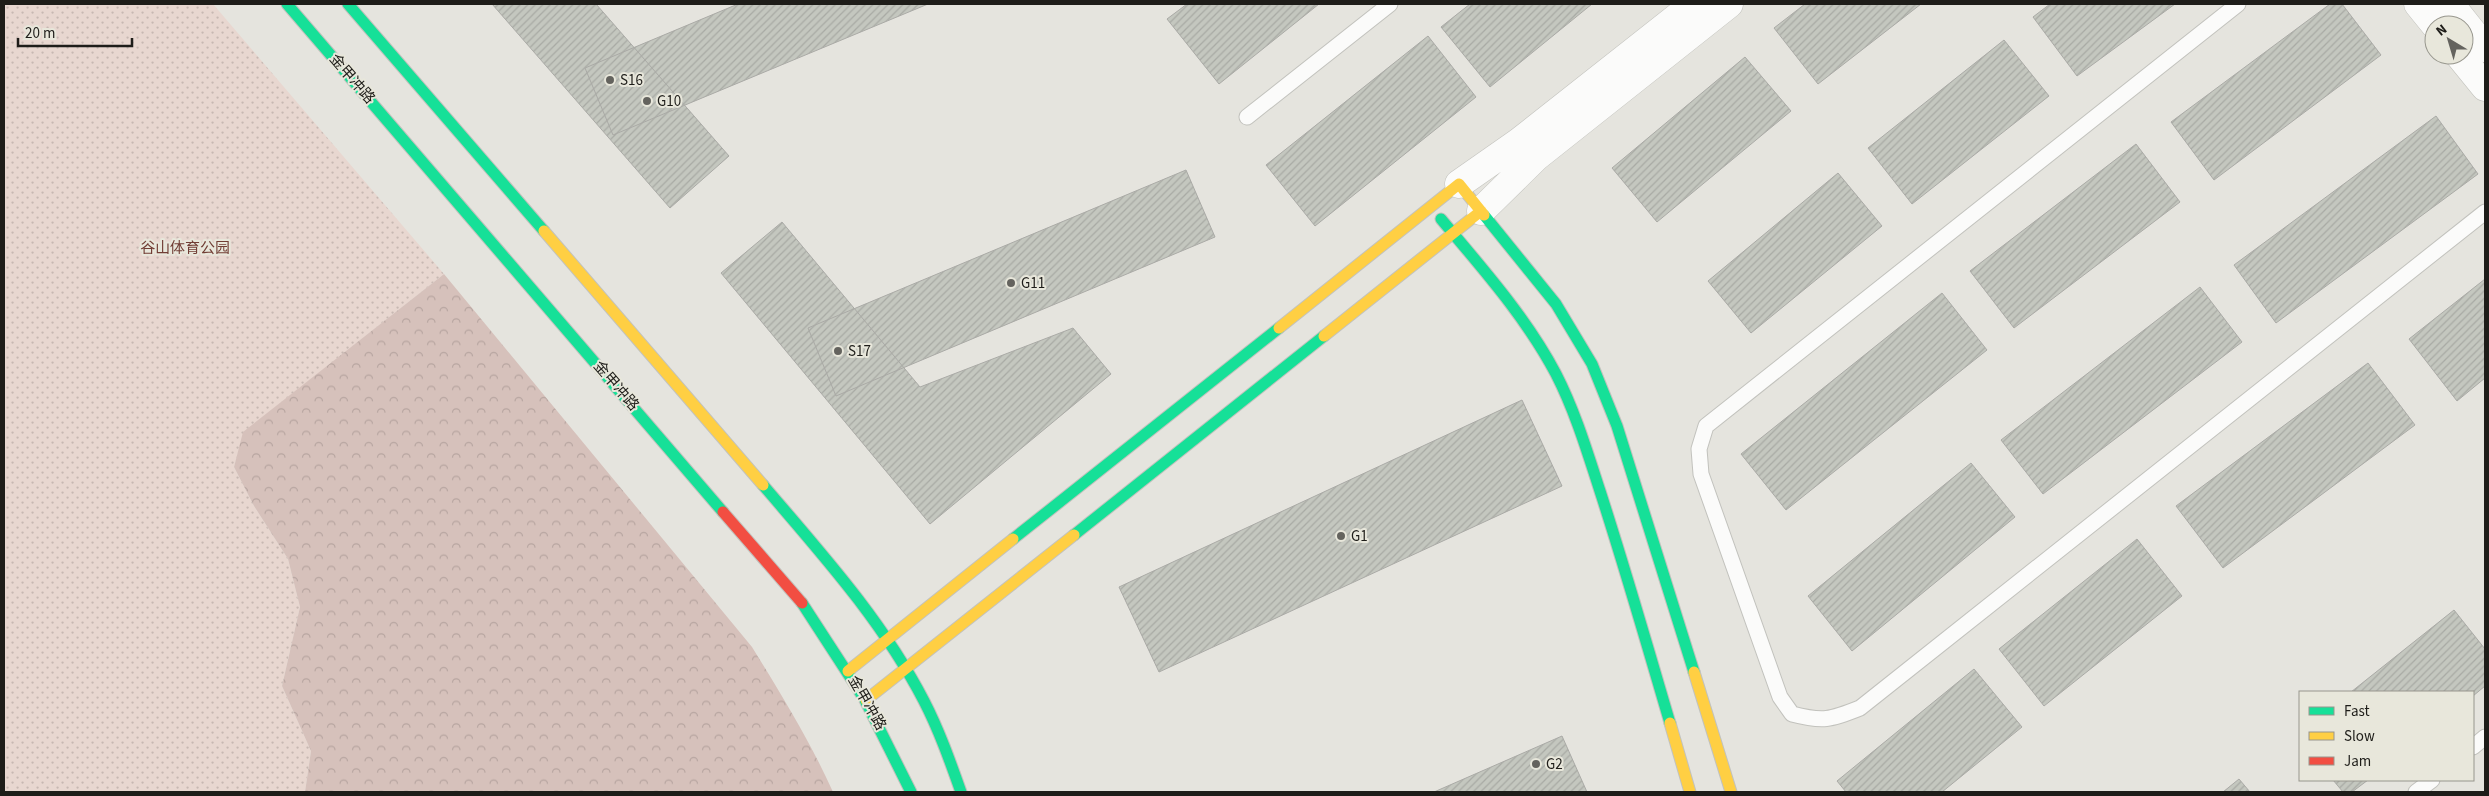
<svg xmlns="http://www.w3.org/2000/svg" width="2489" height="796" font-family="'Source Sans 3','Noto Sans SC',sans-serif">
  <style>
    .green { fill: url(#green-dots) }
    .forest { fill: url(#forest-crowns) }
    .building { fill: url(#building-hatch); stroke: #aaaaa6 }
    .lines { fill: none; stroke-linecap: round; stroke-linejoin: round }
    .lane-casing { stroke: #c2c2bd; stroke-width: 17 }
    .street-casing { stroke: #c2c2bd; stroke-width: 29 }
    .fast-casing { stroke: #c2c2bd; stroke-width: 13 }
    .slow-casing { stroke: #c2c2bd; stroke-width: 13 }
    .jam-casing { stroke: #c2c2bd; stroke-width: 13 }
    .lane { stroke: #fbfbfa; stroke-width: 15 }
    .street { stroke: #fbfbfa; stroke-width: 28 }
    .fast { stroke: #16e098; stroke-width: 11 }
    .slow { stroke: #ffcf43; stroke-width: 11 }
    .jam { stroke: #f24e42; stroke-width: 11 }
    .poi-dot { fill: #64635e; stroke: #e8e7db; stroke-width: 2 }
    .labels { text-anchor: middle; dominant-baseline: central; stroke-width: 4; stroke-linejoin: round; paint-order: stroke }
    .street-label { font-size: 15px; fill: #1e1d19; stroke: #e8e7db }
    .poi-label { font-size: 15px; fill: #1e1d19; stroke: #e8e7db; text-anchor: start }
    .park-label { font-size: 15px; fill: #713e35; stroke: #e8e7db }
  </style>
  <defs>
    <pattern id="green-dots" width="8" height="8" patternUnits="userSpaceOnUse" patternTransform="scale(1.25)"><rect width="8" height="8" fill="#e8d7d0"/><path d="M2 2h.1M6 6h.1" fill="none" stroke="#c7b8b2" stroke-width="1.8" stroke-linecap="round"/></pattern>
    <pattern id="forest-crowns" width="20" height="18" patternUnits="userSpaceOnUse" patternTransform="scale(1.25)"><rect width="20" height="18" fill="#d6c1bb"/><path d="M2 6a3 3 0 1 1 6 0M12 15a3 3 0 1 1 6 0" fill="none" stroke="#b7a5a0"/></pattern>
    <pattern id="building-hatch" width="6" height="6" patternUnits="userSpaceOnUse" patternTransform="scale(1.25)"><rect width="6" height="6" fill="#c4c7bf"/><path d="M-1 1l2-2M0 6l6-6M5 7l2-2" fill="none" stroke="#a8aaa4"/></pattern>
  </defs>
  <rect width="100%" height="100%" fill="#e5e4de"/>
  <path class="green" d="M4 4H213L444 274 244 432 234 467 254 506 288 559 300 607 282 686 311 751 305 792H4Z"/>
  <path class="forest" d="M444 274 752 647C781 694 810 741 833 792H305L311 751 282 686 300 607 288 559 254 506 234 467 243 432Z"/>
  <path class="building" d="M492 4H596L729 156 670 208Z
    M738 4H928L613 135 585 68Z
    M1187 4H1319L1219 84 1167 19Z
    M1470 4H1592L1490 87 1441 27Z
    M1805 4H1921L1818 84 1774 28Z
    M2050 4H2175L2077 76 2033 17Z
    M2330 4H2342L2381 55 2214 180 2171 122Z
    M1428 36 1476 97 1315 226 1266 165Z
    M2004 40 2049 96 1912 204 1868 148Z
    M1745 57 1791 111 1657 222 1612 168Z
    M2436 116 2478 174 2276 323 2234 265Z
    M2136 144 2180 202 2014 328 1970 271Z
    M1186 170 1215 237 836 396 808 328Z
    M1838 173 1882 226 1751 333 1708 281Z
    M782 222 920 387 1073 328 1111 374 930 524 721 273Z
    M2485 279V378L2457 401 2409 339Z
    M2200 287 2242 342 2043 494 2001 440Z
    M1942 293 1987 350 1786 510 1741 454Z
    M2368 363 2415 425 2223 568 2176 506Z
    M1522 400 1562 486 1159 672 1119 587Z
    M1971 463 2015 517 1852 651 1808 596Z
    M2137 539 2182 596 2044 706 1999 649Z
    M2454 610 2485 649V686L2473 696V692H2351Z
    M1974 669 2022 727 1942 792H1846L1837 781Z
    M1562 736 1587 792H1434Z
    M2239 779 2250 792H2223Z
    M2333 780H2368L2352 792H2343Z"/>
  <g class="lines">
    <defs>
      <path id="lane" d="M2238 4 1706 426 1699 449 1701 474 1780 697 1792 714C1823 722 1830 720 1860 708L2485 212
        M1247 117 1390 4
        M2473 747 2485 737
        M2416 792 2432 780"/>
      <path id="street" d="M2418 4 2435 25
        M2450 4 2485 48
        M2459 55 2485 87
        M1459 184 1519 142 1694 4
        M1481 211 1536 157 1729 4"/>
      <path id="fast" d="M287 4 723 512
        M348 4 544 231
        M1484 215 1556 304 1592 364 1617 426 1694 672
        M1441 219C1482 268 1526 317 1556 374 1575 411 1587 451 1600 491 1625 568 1647 645 1670 723
        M763 485C821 553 882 620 924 701 939 730 950 761 961 792
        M1074 535 1324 336
        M1013 539 1279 328
        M802 603 865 700 911 792"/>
      <path id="slow" d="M544 231 763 485
        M1279 328 1459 184 1484 215
        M1324 336 1481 211
        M848 671 1013 539
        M1694 672 1731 792
        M866 700 1074 535
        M1670 723 1690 792"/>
      <path id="jam" d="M723 512 802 603"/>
    </defs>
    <use href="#lane" class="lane-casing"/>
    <use href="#street" class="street-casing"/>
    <use href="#fast" class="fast-casing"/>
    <use href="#slow" class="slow-casing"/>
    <use href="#jam" class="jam-casing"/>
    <use href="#lane" class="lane"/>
    <use href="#street" class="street"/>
    <use href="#fast" class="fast"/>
    <use href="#slow" class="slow"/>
    <use href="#jam" class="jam"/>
  </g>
  <g class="poi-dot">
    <circle cx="610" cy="80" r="5"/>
    <circle cx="647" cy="101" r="5"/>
    <circle cx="1011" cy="283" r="5"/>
    <circle cx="838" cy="351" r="5"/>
    <circle cx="1341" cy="536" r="5"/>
    <circle cx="1536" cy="764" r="5"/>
  </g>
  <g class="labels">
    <g class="street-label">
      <text transform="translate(352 79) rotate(49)">金甲冲路</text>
      <text transform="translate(616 386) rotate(49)">金甲冲路</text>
      <text transform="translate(867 703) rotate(60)">金甲冲路</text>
    </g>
    <g class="poi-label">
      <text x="620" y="80">S16</text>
      <text x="657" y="101">G10</text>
      <text x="1021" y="283">G11</text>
      <text x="848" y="351">S17</text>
      <text x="1351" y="536">G1</text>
      <text x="1546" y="764">G2</text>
    </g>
    <g class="park-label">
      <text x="185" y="248">谷山体育公园</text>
    </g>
  </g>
  <rect width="2489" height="796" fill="none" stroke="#1e1d19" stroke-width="10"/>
  <rect x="2299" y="691" width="175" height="90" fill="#e8e7db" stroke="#97968d"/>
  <rect x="2309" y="707" width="25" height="8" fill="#16e098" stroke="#97968d"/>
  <text x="2344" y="716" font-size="15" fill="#1e1d19">Fast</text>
  <rect x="2309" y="732" width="25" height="8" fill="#ffcf43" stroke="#97968d"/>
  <text x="2344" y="741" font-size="15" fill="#1e1d19">Slow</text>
  <rect x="2309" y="757" width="25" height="8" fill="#f24e42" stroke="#97968d"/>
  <text x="2344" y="766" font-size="15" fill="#1e1d19">Jam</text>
  <g transform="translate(2449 40) rotate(322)"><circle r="24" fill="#e8e7db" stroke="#97968d"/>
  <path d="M0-4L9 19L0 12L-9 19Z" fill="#64635e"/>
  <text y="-8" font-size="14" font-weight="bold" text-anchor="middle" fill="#1e1d19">N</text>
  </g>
  <path d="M18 38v8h114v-8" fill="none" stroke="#1e1d19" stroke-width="2.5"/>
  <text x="25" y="38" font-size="15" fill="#1e1d19" stroke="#e8e7db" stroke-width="4" paint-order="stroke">20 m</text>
</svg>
